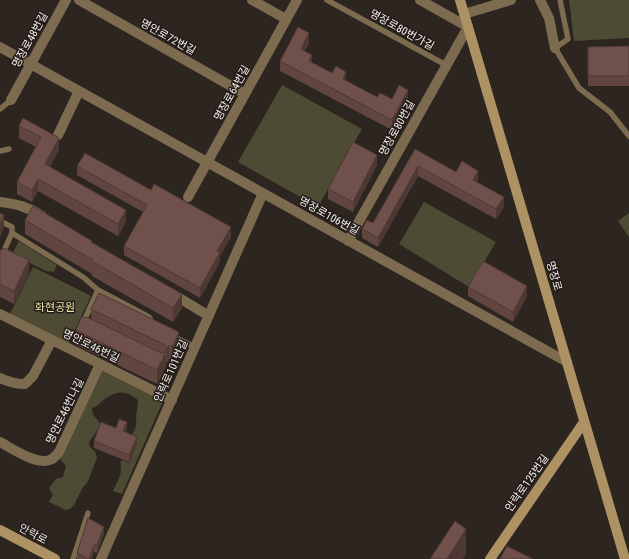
<svg xmlns="http://www.w3.org/2000/svg" width="629" height="559" font-family="'Roboto Condensed','Noto Sans KR',sans-serif">
  <style>
    .green { fill: #4d4b33 }
    .lines { fill: none; stroke-linecap: round; stroke-linejoin: round }
    .lane { stroke: #7d6b4f; stroke-width: 5.5 }
    .street { stroke: #7d6b4f; stroke-width: 10 }
    .secondary { stroke: #af9264; stroke-width: 10 }
    .wall { fill: #604540 }
    .shaded-wall { fill: #4e3834 }
    .building { fill: #70504a; stroke: #4e3834 }
    .labels { text-anchor: middle; dominant-baseline: central; stroke-width: 3; stroke-linejoin: round; paint-order: stroke }
    .street-label { font-size: 11px; fill: #f3eeeb; stroke: #231b17 }
    .park-label { font-size: 11px; fill: #eae3aa; stroke: #231b17 }
  </style>
  <rect width="100%" height="100%" fill="#2c2520"/>
  <path class="green" d="M569 0H629V38L574 41Z
    M282 85 362 129 318 207 238 162Z
    M424 202 496 242 469 287 399 244Z
    M629 213V237L618 221Z
    M19 241 57 265 54 272 46 271 12 254Z
    M33 267 91 296 68 344 10 314Z
    M101 366 155 394 163 401 122 494 113 491C116 484 120 478 121 471 121 467 120 465 121 461L123 460 129 463 137 444 130 441C131 436 133 433 135 429 137 424 136 420 136 416 137 410 138 405 138 400 124 389 116 391 102 401 99 404 96 407 92 408 91 416 98 419 101 425L89 442 90 447 95 452 97 458 87 483 83 487 74 505 70 509 66 510 49 502 53 495 49 488 56 479 63 477 66 466 59 458Z"/>
  <g class="lines">
    <path class="lane" d="M327 0 446 65
      M560 0 568 39 555 48 579 88 610 112 629 136
      M0 109 11 100
      M0 151 9 149
      M0 221 12 227V233L0 259
      M12 233 83 277 98 290 149 317 154 324
      M83 323 98 290
      M172 336 195 347
      M73 559 88 513"/>
    <path class="street" d="M79 0 245 94
      M252 0 286 19
      M540 0 549 18 555 48
      M464 14 511 0
      M0 47 567 362
      M11 100 66 0
      M58 135 79 91
      M188 197 297 0
      M0 202C17 204 28 207 42 216
      M348 241 468 27 420 0
      M171 293 209 316
      M0 314 172 400
      M0 378C9 382 15 384 25 384L33 376 52 340
      M0 442C13 449 39 467 52 459 55 457 57 454 59 452L100 364
      M101 559 263 193"/>
    <path class="secondary" d="M460 0 625 559
      M0 530 55 559
      M490 559 584 422"/>
  </g>
  <path class="wall" d="M309 43 305 51 312 63 377 97 392 99H408L392 130 280 71V61Z
    M629 46V86H588V47Z
    M23 118 59 149 50 167 126 222 118 236 38 191 32 202 17 194V182L36 147 19 138V126Z
    M415 149 456 172 478 180 477 182 504 207 496 219 418 176 378 247 362 238V229L373 223Z
    M377 165 353 212 328 199V189Z
    M77 166 231 237 220 256V262L200 298 124 255V246L143 212 77 175Z
    M25 220 92 242 182 308 173 322 92 276V274L25 234Z
    M0 250 29 273 14 304 0 297Z
    M468 287 527 296 513 322 468 296Z
    M91 309 179 346 172 361 169 359 167 363 166 361V366L157 384 76 345V330L86 318 91 319Z
    M116 428 127 429 125 432 137 444 129 462 94 448V441Z
    M104 534 97 553 94 552 92 559H77V553Z"/>
  <path class="shaded-wall" d="M309 33V43L301 58V49Z
    M312 55V64L309 61Z
    M346 72V81L343 79Z
    M408 90V99L392 130V120Z
    M59 138V149L45 176V164Z
    M377 155V165L353 212V202Z
    M418 166V176L378 247V238Z
    M478 171V180L473 189V180Z
    M38 179V191L32 202V190Z
    M504 197V207L496 219V209Z
    M126 210V222L118 236V224Z
    M4 215V228L0 237V225Z
    M231 227V237L220 256V262L200 298V288L217 251Z
    M29 260V273L14 304V291Z
    M527 286V296L513 322V312Z
    M182 294V308L173 322V308Z
    M179 332V346L172 361V347Z
    M169 345V359L167 363V349Z
    M166 352V366L157 384V370Z
    M127 422V429L123 439V431Z
    M137 437V444L129 462V455Z
    M104 527V534L97 553V545Z
    M466 529V554L463 559H447Z
    M94 545V552L92 559H89Z"/>
  <path class="building" d="M298 27 309 33 301 49 312 55 309 61 332 73 336 66 346 72 343 79 377 97 380 93 392 99 399 85 408 90 392 120 280 61Z
    M629 46V76H588V47Z
    M23 118 59 138 45 164 126 210 118 224 38 179 32 190 17 182 41 137 19 126Z
    M353 142 377 155 353 202 328 189Z
    M415 149 456 172 462 161 478 171 473 180 504 197 496 209 418 166 378 238 362 229 367 220 373 223Z
    M85 153 151 190 154 184 231 227 217 251 220 252 200 288 124 246 147 205 77 166Z
    M33 206 92 241 91 242 182 294 173 308 92 261 93 260 25 220Z
    M0 213 4 215 0 225Z
    M4 248 29 260 14 291 0 284V250H1Z
    M483 261 527 286 513 312 468 287Z
    M99 293 179 332 172 347 169 345 167 349 165 345 91 309Z
    M82 316 86 318 87 317 161 353 166 352 157 370 76 330Z
    M119 419 127 422 123 431 137 437 129 455 94 441 101 422 116 428Z
    M88 518 104 527 97 545H94L89 559 77 553Z
    M455 521 466 529 447 559H430Z
    M507 546 533 559H500Z"/>
  <g class="labels">
    <g class="street-label">
      <text transform="translate(402 30) rotate(29)">명장로80번가길</text>
      <text transform="translate(168 37) rotate(29)">명안로72번길</text>
      <text transform="translate(30 40) rotate(-61)">명장로48번길</text>
      <text transform="translate(232 93) rotate(-61)">명장로64번길</text>
      <text transform="translate(397 128) rotate(-61)">명장로80번길</text>
      <text transform="translate(329 216) rotate(29)">명장로106번길</text>
      <text transform="translate(554 276) rotate(74)">명장로</text>
      <text transform="translate(91 346) rotate(26)">명안로46번길</text>
      <text transform="translate(171 371) rotate(-66)">안락로101번길</text>
      <text transform="translate(65 411) rotate(-64)">명안로46번나길</text>
      <text transform="translate(527 483) rotate(-55)">안락로125번길</text>
      <text transform="translate(33 534) rotate(28)">안락로</text>
    </g>
    <g class="park-label">
      <text x="55" y="307">화현공원</text>
    </g>
  </g>
</svg>
